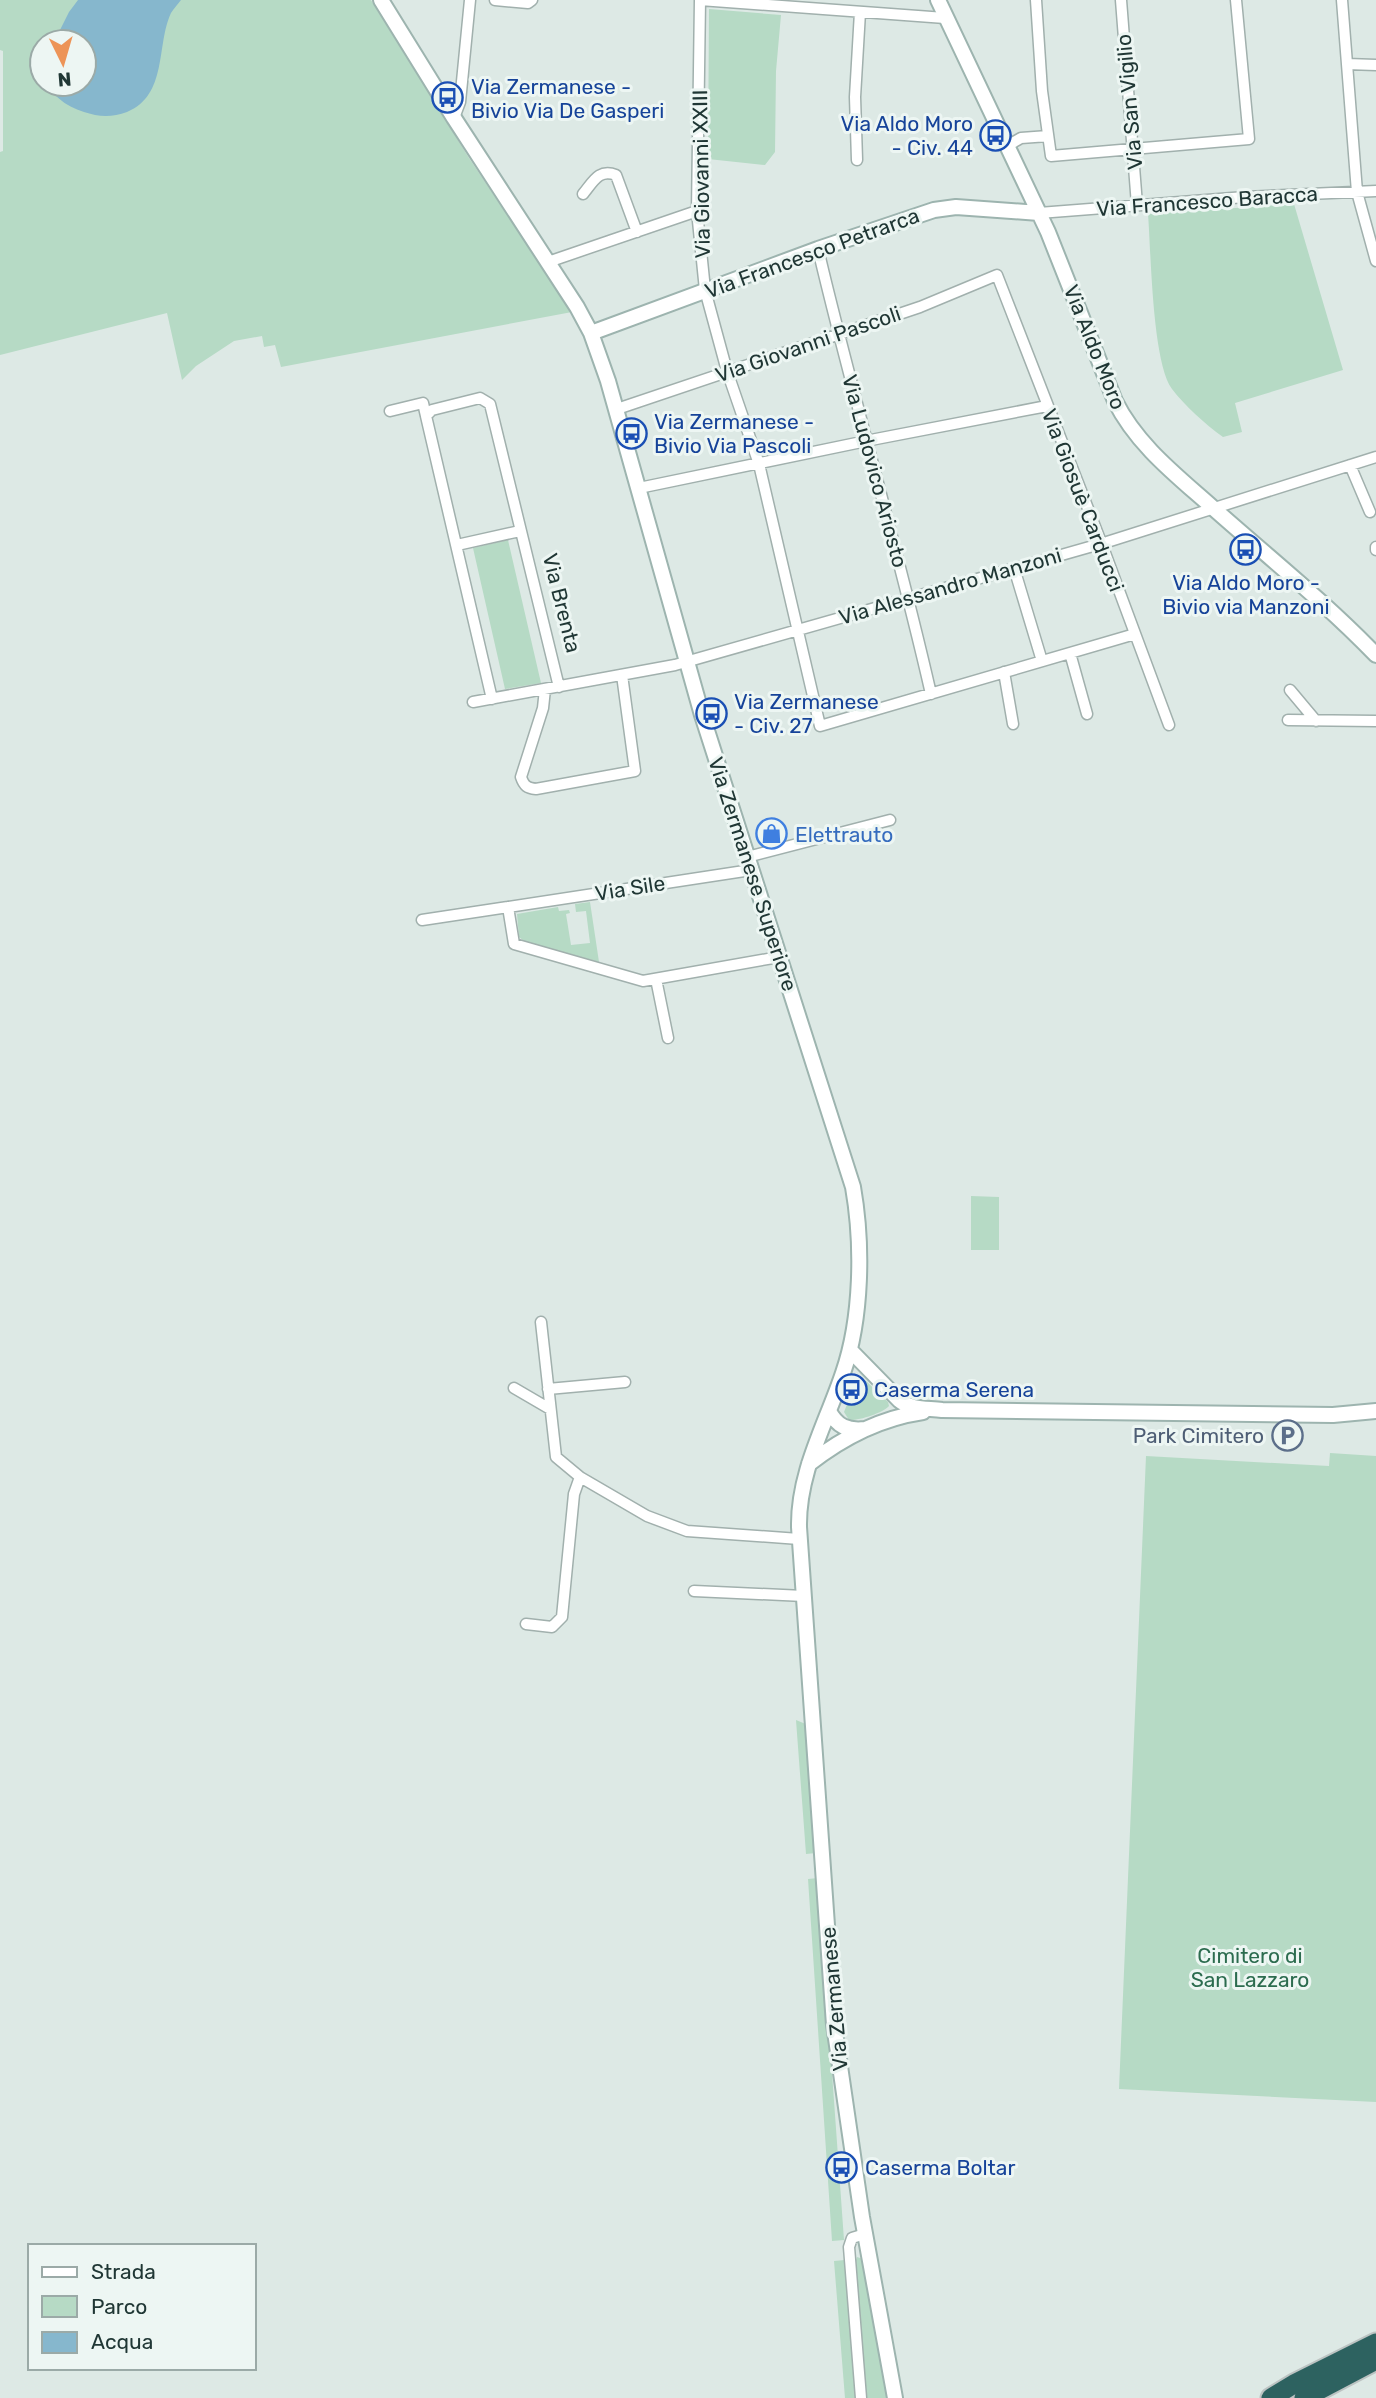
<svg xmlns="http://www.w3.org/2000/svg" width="1376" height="2398" font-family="Rubik,sans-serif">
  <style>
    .green { fill: #b6dac5; fill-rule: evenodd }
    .water { fill: #86b7cd }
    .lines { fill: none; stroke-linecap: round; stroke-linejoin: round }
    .street-casing { stroke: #a1b0ad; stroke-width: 13 }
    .secondary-casing { stroke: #9db4af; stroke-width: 18 }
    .highway-casing { stroke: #bcc3c2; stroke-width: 23 }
    .street { stroke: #fff; stroke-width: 10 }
    .secondary { stroke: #fff; stroke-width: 14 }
    .highway { stroke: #2d6260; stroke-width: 19 }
    .labels { text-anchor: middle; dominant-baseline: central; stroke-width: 6; stroke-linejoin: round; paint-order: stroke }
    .transit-label { font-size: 21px; fill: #164399; stroke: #edf6f3; text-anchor: start }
    .street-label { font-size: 21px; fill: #203735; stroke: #edf6f3 }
    .shop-label { font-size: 21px; fill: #366cbe; stroke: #edf6f3; text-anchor: start }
    .service-label { font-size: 21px; fill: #4e5e75; stroke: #edf6f3; text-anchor: end }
    .park-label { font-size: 21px; fill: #2c6c4f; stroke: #edf6f3 }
  </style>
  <rect width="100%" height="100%" fill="#dde9e5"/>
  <path class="green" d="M0 0H371L469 158 572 312 281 367 275 345 264 347 262 336 234 341 196 366 182 380 167 313 0 355V152L3 151V51L0 50ZM42 42H84V84H42Z
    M709 9 781 15 776 71 775 152 765 165 708 159Z
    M1294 204 1343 370 1235 403 1242 432 1223 437C1205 424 1185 406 1172 389 1152 362 1151 251 1148 214Z
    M508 540 541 683 505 689 473 548Z
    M590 902 599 962 524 941 519 937 517 914 558 907 559 911 569 910 570 913 566 914 571 945 590 943 586 911 576 912 575 904Z
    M971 1196 999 1197V1250H971Z
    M866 1381 888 1402 889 1406C883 1413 858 1421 849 1420L844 1412 856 1382Z
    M1330 1453 1376 1456V2102L1119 2089 1146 1456 1329 1466Z
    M796 1720 808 1725 816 1853 806 1854Z
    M818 1878 844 2240 832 2241 808 1879Z
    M857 2257 863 2259 888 2398H866L856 2260Z
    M845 2260 856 2398H845L834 2261Z"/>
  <path class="water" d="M78 0H181C178 4 174 8 171 13 156 45 168 95 127 112 116 116 106 117 95 115 75 110 58 103 47 84H84V42H54L69 12Z"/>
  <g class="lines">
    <defs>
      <path id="street" d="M495 0 528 3 532 0
        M700 0 697 211 705 290 727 371 759 464 820 726 1135 634
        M700 0 945 18
        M1036 0 1042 91 1051 156 1249 139 1236 0
        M1121 0 1137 205
        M1342 0 1357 192 1376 261
        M1347 64 1376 65
        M454 118 460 102 470 0
        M1007 146 1021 138 1048 136
        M857 160 855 97 860 12
        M583 194C593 182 599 168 616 175L637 232
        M1039 213 1245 197 1376 191
        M818 249C853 398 897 544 931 694
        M548 262 697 211
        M617 409 920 307 997 275 1101 542 1169 725
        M390 411 423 403 426 416
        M1350 465 1370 512
        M639 488 876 439 1047 406
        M457 545 520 531
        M1376 547V550
        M1014 568 1042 661
        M1070 653 1087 714
        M1004 672 1013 724
        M545 689 543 708 521 777C524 786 527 788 536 789L635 771 622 675
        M1290 690 1316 721
        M492 699 426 416 432 410 480 398 490 404 559 687
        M473 702 675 665 1107 542 1376 457
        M1288 720 1376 721
        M747 857 890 820
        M751 870 508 907 514 944 643 981 779 957
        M422 920 508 907
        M656 979 668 1038
        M541 1322 556 1457 580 1477 647 1516 687 1531 799 1539
        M514 1388 550 1409
        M548 1389 625 1382
        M694 1591 804 1596
        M526 1624 552 1627 562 1617 574 1494 580 1477
        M861 2398 849 2247 852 2238 865 2234"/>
      <path id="secondary" d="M381 0 454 118 577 307 591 333 608 381 702 715 853 1187C863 1244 862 1318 843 1373 826 1424 798 1472 799 1527L834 2025 862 2217 895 2398
        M938 0 1048 232 1115 401C1137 445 1176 475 1212 507 1267 556 1325 602 1376 655
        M591 333 818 249 934 210 956 207 1039 213
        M850 1350 899 1400C911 1410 926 1408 942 1410L1333 1415 1376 1411
        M829 1411C837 1426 847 1431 865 1429
        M809 1464C842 1438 882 1418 923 1412"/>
      <path id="highway" d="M1271 2398 1294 2384 1376 2343
        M1304 2398 1376 2360"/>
    </defs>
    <use href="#street" class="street-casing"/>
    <use href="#secondary" class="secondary-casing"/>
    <use href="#highway" class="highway-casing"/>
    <use href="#street" class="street"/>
    <use href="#secondary" class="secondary"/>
    <use href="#highway" class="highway"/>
  </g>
  <defs>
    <symbol id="bus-ring" viewBox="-11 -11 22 22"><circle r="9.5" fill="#edf6f3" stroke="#1a4fb4" stroke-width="1.5"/><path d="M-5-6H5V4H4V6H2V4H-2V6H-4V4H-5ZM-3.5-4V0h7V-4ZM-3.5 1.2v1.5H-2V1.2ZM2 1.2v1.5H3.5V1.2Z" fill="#1a4fb4"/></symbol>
    <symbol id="shop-ring" viewBox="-11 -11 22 22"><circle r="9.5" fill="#edf6f3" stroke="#3f7fe0" stroke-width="1.5"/><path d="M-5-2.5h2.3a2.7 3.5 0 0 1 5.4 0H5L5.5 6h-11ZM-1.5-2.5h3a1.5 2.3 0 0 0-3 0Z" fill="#3f7fe0"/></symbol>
    <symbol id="parking-ring" viewBox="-11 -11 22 22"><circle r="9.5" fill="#edf6f3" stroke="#5c6f8a" stroke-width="1.5"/><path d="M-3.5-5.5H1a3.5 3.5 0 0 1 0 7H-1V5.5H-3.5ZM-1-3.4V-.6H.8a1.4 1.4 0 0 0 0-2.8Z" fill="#5c6f8a"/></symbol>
  </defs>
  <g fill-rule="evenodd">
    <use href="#bus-ring" x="430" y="80" width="35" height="35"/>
    <use href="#bus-ring" x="978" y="118" width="35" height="35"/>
    <use href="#bus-ring" x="614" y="416" width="35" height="35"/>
    <use href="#bus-ring" x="1228" y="532" width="35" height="35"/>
    <use href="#bus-ring" x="694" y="696" width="35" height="35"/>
    <use href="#shop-ring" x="754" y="816" width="35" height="35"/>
    <use href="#bus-ring" x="834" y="1372" width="35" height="35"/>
    <use href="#parking-ring" x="1270" y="1418" width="35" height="35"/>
    <use href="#bus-ring" x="824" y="2150" width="35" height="35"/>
  </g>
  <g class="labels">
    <g class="transit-label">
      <text x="471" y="86">Via Zermanese -<tspan x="471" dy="24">Bivio Via De Gasperi</tspan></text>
      <text x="973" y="123" text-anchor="end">Via Aldo Moro<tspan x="973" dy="24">- Civ. 44</tspan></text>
      <text x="654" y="421">Via Zermanese -<tspan x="654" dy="24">Bivio Via Pascoli</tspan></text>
      <text x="1246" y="582" text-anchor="middle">Via Aldo Moro -<tspan x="1246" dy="24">Bivio via Manzoni</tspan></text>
      <text x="734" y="701">Via Zermanese<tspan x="734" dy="24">- Civ. 27</tspan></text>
      <text x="874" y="1389">Caserma Serena</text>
      <text x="865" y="2167">Caserma Boltar</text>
    </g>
    <g class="street-label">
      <text transform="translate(1129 102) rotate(-95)">Via San Vigilio</text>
      <text transform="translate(701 174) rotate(-91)">Via Giovanni XXIII</text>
      <text transform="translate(1207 201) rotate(-4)">Via Francesco Baracca</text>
      <text transform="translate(812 253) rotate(-20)">Via Francesco Petrarca</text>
      <text transform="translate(808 344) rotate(-19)">Via Giovanni Pascoli</text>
      <text transform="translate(1095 347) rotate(68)">Via Aldo Moro</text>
      <text transform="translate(875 471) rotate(75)">Via Ludovico Ariosto</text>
      <text transform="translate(1083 500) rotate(69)">Via Giosuè Carducci</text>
      <text transform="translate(950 586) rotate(-16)">Via Alessandro Manzoni</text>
      <text transform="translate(562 603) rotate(76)">Via Brenta</text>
      <text transform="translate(753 874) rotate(72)">Via Zermanese Superiore</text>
      <text transform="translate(630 888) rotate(-9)">Via Sile</text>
      <text transform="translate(834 1999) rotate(-95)">Via Zermanese</text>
    </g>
    <g class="shop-label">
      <text x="795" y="834">Elettrauto</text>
    </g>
    <g class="service-label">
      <text x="1264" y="1435">Park Cimitero</text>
    </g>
    <g class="park-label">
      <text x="1250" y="1955">Cimitero di<tspan x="1250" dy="24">San Lazzaro</tspan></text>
    </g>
  </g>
  <rect x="28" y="2244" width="228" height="126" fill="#edf6f3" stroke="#9baaa7" stroke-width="2"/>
  <rect x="42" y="2267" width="35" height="10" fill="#ffffff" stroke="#9baaa7" stroke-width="2"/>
  <text x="91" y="2279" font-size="21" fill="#203735">Strada</text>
  <rect x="42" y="2296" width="35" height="21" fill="#b6dac5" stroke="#9baaa7" stroke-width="2"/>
  <text x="91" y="2314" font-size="21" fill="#203735">Parco</text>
  <rect x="42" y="2332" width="35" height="21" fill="#86b7cd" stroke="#9baaa7" stroke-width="2"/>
  <text x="91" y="2349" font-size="21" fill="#203735">Acqua</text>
  <g transform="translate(63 63) rotate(175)"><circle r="33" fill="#edf6f3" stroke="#9baaa7" stroke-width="2"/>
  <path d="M0-5L12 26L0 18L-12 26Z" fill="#ed9457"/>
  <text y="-10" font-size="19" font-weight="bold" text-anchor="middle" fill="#203735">N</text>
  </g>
</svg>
